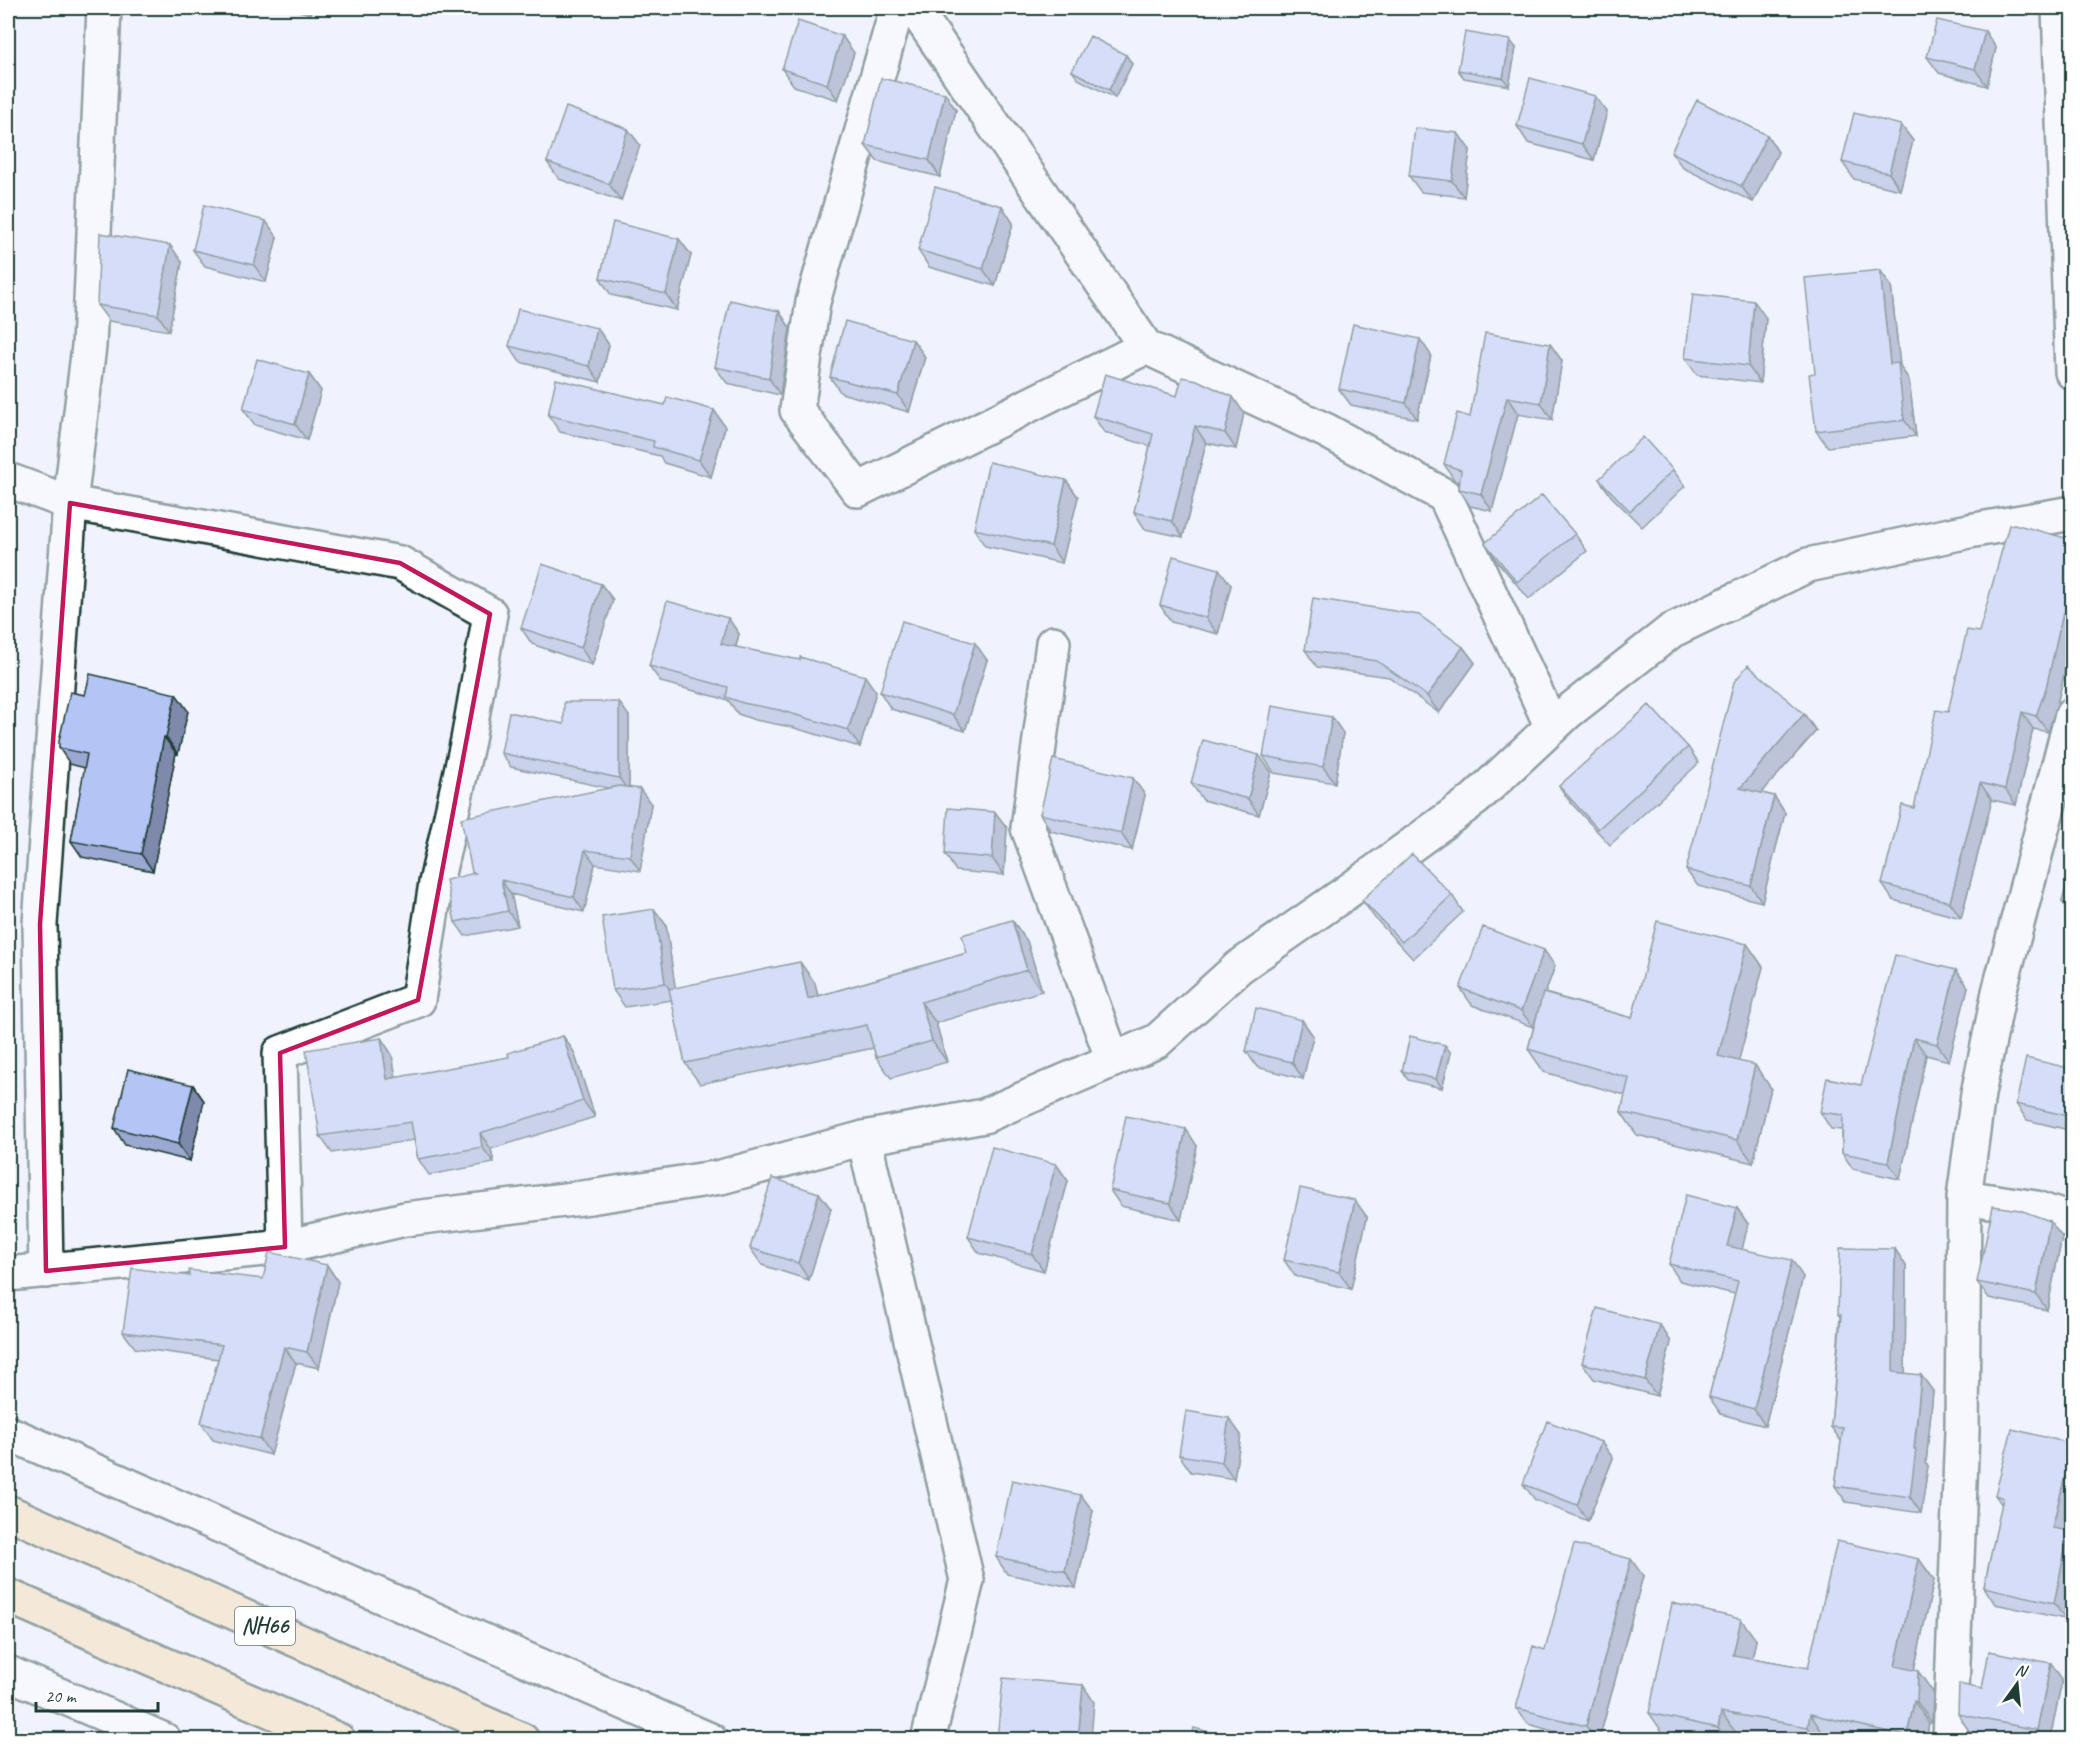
<svg xmlns="http://www.w3.org/2000/svg" width="2080" height="1747" font-family="Caveat,sans-serif">
  <style>
    .lines { fill: none; stroke-linecap: round; stroke-linejoin: round }
    .street-casing { stroke: #1f3d34; stroke-width: 38 }
    .secondary-casing { stroke: #1f3d34; stroke-width: 38 }
    .highway-casing { stroke: #1f3d34; stroke-width: 38 }
    .street { stroke: #fff; stroke-width: 33 }
    .secondary { stroke: #fff; stroke-width: 33 }
    .highway { stroke: #f9deab; stroke-width: 33 }
    .wall { fill: #9ba9d2; stroke: #1f3d34; stroke-width: 1.5 }
    .shaded-wall { fill: #7e89ab; stroke: #1f3d34; stroke-width: 1.5 }
    .building { fill: #b4c4f4; stroke: #1f3d34; stroke-width: 1.5 }
    .marked { fill: none; stroke: #c2185b; stroke-width: 4.5; stroke-linejoin: round }
    .labels { text-anchor: middle; dominant-baseline: central; stroke-width: 5; stroke-linejoin: round; paint-order: stroke }
    .shield { fill: #fff; stroke: #627771; stroke-width: 1.5 }
    .shield-label { font-size: 22px; font-weight: bold; fill: #1f3d34 }
  </style>
  <rect width="100%" height="100%" fill="#f0f3fd"/>
  <filter id="ink" filterUnits="userSpaceOnUse"><feTurbulence type="fractalNoise" baseFrequency=".0167" numOctaves="2"/><feDisplacementMap in="SourceGraphic" scale="12" xChannelSelector="R" yChannelSelector="G"/><feConvolveMatrix kernelMatrix="1 2 1 2 8 2 1 2 1" color-interpolation-filters="sRGB"/></filter>
  <g filter="url(#ink)">
    <g class="lines">
      <defs>
        <path id="street" d="M897 8 813 302 797 410 858 490 1146 347 914 8
          M2059 8 2072 372
          M1146 347 1327 431 1445 496 1552 727
          M8 480 70 503 400 563 490 614 468 740 436 883 418 1000 280 1053 285 1247
          M1053 643 1028 828 1113 1060
          M864 1138 967 1580 928 1740
          M1964 1197 2036 1208 2072 1221
          M46 1271 40 924 70 503 89 346 104 8
          M1950 1740 1962 1431 1964 1197 1978 1094 1999 992 2072 715"/>
        <path id="secondary" d="M8 1274 285 1247 405 1219 590 1197 721 1177 864 1138 984 1116 1157 1041 1239 967 1347 892 1475 799 1568 712 1671 631 1808 565 1969 531 2072 513
          M8 1433 710 1740
          M8 1673 164 1740"/>
        <path id="highway" d="M8 1512 522 1740
          M8 1596 338 1740"/>
      </defs>
      <use href="#street" class="street-casing"/>
      <use href="#secondary" class="secondary-casing"/>
      <use href="#highway" class="highway-casing"/>
      <use href="#street" class="street"/>
      <use href="#secondary" class="secondary"/>
      <use href="#highway" class="highway"/>
    </g>
    <path class="wall" d="M288 8H312L310 14Z
      M842 36 854 53 838 100 794 86 782 69Z
      M1516 48 1509 86 1464 78 1458 70Z
      M1996 48 1987 86 1939 73 1927 57Z
      M1126 55 1132 64 1115 98 1078 79 1072 71Z
      M1595 96 1607 112 1594 160 1528 143 1517 126Z
      M956 110 940 177 877 161 865 145Z
      M1901 125 1913 141 1900 190 1854 179 1842 162Z
      M1767 135 1778 152 1753 202 1683 168 1671 152Z
      M640 145 621 201 559 179 547 162Z
      M1470 150 1464 197 1421 192 1409 176Z
      M1002 206 1013 223 995 286 929 267 918 250Z
      M277 237 266 282 205 266 193 250Z
      M679 239 691 255 677 310 611 295 600 278Z
      M182 262 169 331 109 321 97 305Z
      M1880 270 1891 286 1900 366 1909 380 1916 436 1828 447 1816 431 1815 373Z
      M779 311 790 328 780 395 727 383 715 367Z
      M1766 318 1760 383 1697 375 1685 358Z
      M597 328 609 345 600 382 520 362 509 346Z
      M913 340 925 357 909 412 841 393 830 377Z
      M1550 344 1562 361 1552 420 1518 414 1492 511 1470 506 1459 489 1460 482 1455 481 1444 464 1470 417Z
      M1431 355 1417 419 1351 405 1339 389Z
      M309 374 321 391 307 440 255 425 243 409Z
      M1177 396 1244 413 1236 449 1206 443 1183 537 1145 529 1134 512 1150 446 1104 432 1093 416Z
      M665 405 714 410 725 427 711 477 664 463 660 456 560 432 548 415Z
      M1673 470 1685 486 1642 527 1611 496 1599 479Z
      M1066 480 1078 497 1062 563 985 546 974 529Z
      M1575 534 1587 551 1529 599 1496 560 1485 543Z
      M2073 540V638L2057 704 2048 732 2033 729 2016 805 1992 800 1961 918 1893 900 1882 884 1914 808 1948 712 1979 632Z
      M601 584 613 600 592 665 532 644 521 628Z
      M1231 585 1218 634 1171 622 1160 605Z
      M728 618 739 634 736 647 876 692 860 747 791 727 755 720 738 714 728 700 661 682 649 666Z
      M1463 647 1475 663 1439 713 1389 677 1317 667 1305 650Z
      M987 660 965 731 891 709 880 692Z
      M85 695 188 711 178 754 176 753 153 871 82 857 71 841 85 768 70 764 59 748Z
      M1804 714 1816 731 1761 793 1774 796 1785 813 1762 902 1698 886 1686 870Z
      M629 716V787L651 804 640 871 595 864 584 912 511 894 518 926 465 936 455 922 473 874 472 872 608 788 511 767 501 753 564 724Z
      M1343 733 1335 783 1274 773 1263 756Z
      M1688 747 1699 763 1610 845 1571 803 1559 786Z
      M1271 772 1259 815 1203 800 1191 783Z
      M1145 795 1132 850 1051 831 1040 814Z
      M995 812 1007 828 1004 875 956 871 945 854Z
      M2073 861V917L2062 902Z
      M1452 895 1463 912 1413 959 1374 917 1362 900Z
      M654 909 666 925 675 988 815 983 818 996 967 953 1012 920 1027 941 1042 991 936 1023 947 1062 891 1078 876 1057 874 1048 700 1084 685 1063 672 1000 625 1007 613 990Z
      M1747 944 1763 967 1738 1061 1771 1088 1753 1163 1637 1135 1621 1112 1625 1095 1544 1072 1528 1049 1537 1015 1533 1027 1472 1005 1460 988 1555 966 1545 993 1632 1018Z
      M1956 970 1968 987 1949 1061 1926 1055 1900 1179 1853 1169 1842 1153V1130L1831 1129 1820 1112 1861 1085Z
      M1302 1020 1313 1036 1303 1079 1257 1067 1246 1051Z
      M563 1036 574 1052 595 1117 491 1149 494 1163 429 1175 418 1159 414 1140 332 1153 320 1136 381 1038 392 1055 396 1078 509 1057Z
      M1451 1053 1442 1088 1408 1080 1402 1071Z
      M2073 1069V1131L2027 1120 2016 1104Z
      M193 1085 204 1101 190 1161 125 1145 114 1128Z
      M1197 1146 1181 1220 1121 1206 1110 1190Z
      M1056 1164 1068 1181 1044 1271 979 1253 968 1237Z
      M819 1193 831 1209 809 1280 762 1265 750 1248Z
      M1737 1208 1748 1224 1742 1249 1803 1277 1765 1426 1721 1414 1709 1397 1735 1294 1680 1281 1669 1264Z
      M1367 1217 1351 1289 1295 1276 1284 1260Z
      M2062 1237 2047 1310 1989 1298 1977 1282Z
      M1895 1249 1906 1266 1905 1373 1933 1391 1926 1463 1928 1466 1921 1513 1846 1502 1835 1486 1841 1441 1831 1427 1840 1317 1838 1314Z
      M327 1265 338 1282 319 1368 296 1363 271 1455 213 1440 201 1423 218 1359 135 1348 123 1332 189 1276 263 1279Z
      M1660 1325 1671 1342 1657 1396 1594 1379 1582 1363Z
      M1241 1435 1234 1479 1191 1472 1179 1455Z
      M1601 1442 1613 1458 1588 1521 1535 1500 1523 1484Z
      M2073 1444V1510L2067 1531H2069L2073 1536V1587L2065 1619 1995 1604 1984 1587 2002 1505 1995 1495Z
      M1093 1511 1076 1588 1007 1574 996 1557Z
      M1919 1559 1934 1580 1914 1670 1933 1692 1932 1723H1929L1926 1740H1843L1825 1736 1824 1740H1772L1736 1733 1735 1740H1688L1664 1734 1649 1713 1756 1640 1752 1658 1808 1668Z
      M1643 1576 1599 1740H1585L1528 1724 1516 1708 1545 1650Z
      M2062 1679 2050 1740H2012L1969 1731 1958 1714 1982 1689Z"/>
    <path class="shaded-wall" d="M306 8H312L310 14Z
      M1985 31 1996 48 1987 86 1975 69Z
      M842 36 854 53 838 100 827 84Z
      M1510 40 1516 48 1509 86 1503 78Z
      M1126 55 1132 64 1115 98 1109 90Z
      M945 93 956 110 940 177 929 160Z
      M1595 96 1607 112 1594 160 1582 144Z
      M1901 125 1913 141 1900 190 1889 173Z
      M628 129 640 145 621 201 609 184Z
      M1458 133 1470 150 1464 197 1452 181Z
      M1767 135 1778 152 1753 202 1741 186Z
      M1002 206 1013 223 995 286 983 269Z
      M266 221 277 237 266 282 254 265Z
      M679 239 691 255 677 310 666 294Z
      M170 245 182 262 169 331 158 315Z
      M1880 270 1891 286 1900 366 1909 380 1916 436 1904 420 1890 364Z
      M1754 301 1766 318 1760 383 1748 366Z
      M779 311 790 328 780 395 769 378Z
      M597 328 609 345 600 382 589 366Z
      M1420 339 1431 355 1417 419 1406 403Z
      M913 340 925 357 909 412 898 395Z
      M1550 344 1562 361 1552 420 1541 403Z
      M309 374 321 391 307 440 295 424Z
      M1233 397 1244 413 1236 449 1225 433Z
      M1507 397 1518 414 1492 511 1481 494Z
      M714 410 725 427 711 477 699 460Z
      M1195 426 1206 443 1183 537 1172 521Z
      M1066 480 1078 497 1062 563 1051 546Z
      M8 492 15 502 8 536Z
      M1219 569 1231 585 1218 634 1206 618Z
      M601 584 613 600 592 665 581 648Z
      M2073 604V620L2069 615Z
      M2063 613 2073 627V638L2057 704 2048 732 2036 716Z
      M728 618 739 634 732 660 721 644Z
      M975 643 987 660 965 731 953 715Z
      M1463 647 1475 663 1439 713 1427 696Z
      M865 676 876 692 860 747 848 730Z
      M176 694 188 711 178 754 166 737Z
      M619 702 629 716V792L619 778Z
      M2022 712 2033 729 2016 805 2005 789Z
      M1804 714 1816 731 1752 804 1740 788Z
      M1332 717 1343 733 1335 783 1323 767Z
      M164 737 176 753 153 871 141 854Z
      M1259 755 1271 772 1259 815 1248 799Z
      M1133 778 1145 795 1132 850 1121 833Z
      M1980 783 1992 800 1961 918 1950 902Z
      M640 789 651 804 640 871 630 856Z
      M1774 796 1785 813 1762 902 1751 886Z
      M995 812 1007 828 1004 875 992 858Z
      M585 850 595 864 584 912 574 897Z
      M501 880 511 894 518 926 508 911Z
      M654 909 666 925 677 999 665 983Z
      M1012 920 1027 941 1042 991 1027 970Z
      M1747 944 1763 967 1734 1079 1718 1056Z
      M1544 950 1555 966 1533 1027 1521 1011Z
      M800 962 815 983 823 1020 808 999Z
      M1956 970 1968 987 1949 1061 1937 1044Z
      M921 1002 936 1023 947 1062 932 1041Z
      M1302 1020 1313 1036 1303 1079 1292 1062Z
      M563 1036 574 1052 595 1117 583 1101Z
      M381 1038 392 1055 399 1096 387 1079Z
      M1914 1038 1926 1055 1900 1179 1888 1162Z
      M1445 1045 1451 1053 1442 1088 1436 1079Z
      M1755 1065 1771 1088 1753 1163 1737 1140Z
      M193 1085 204 1101 190 1161 178 1144Z
      M1186 1129 1197 1146 1181 1220 1170 1203Z
      M480 1133 491 1149 494 1163 482 1147Z
      M1056 1164 1068 1181 1044 1271 1032 1254Z
      M819 1193 831 1209 809 1280 798 1263Z
      M1355 1200 1367 1217 1351 1289 1339 1272Z
      M1737 1208 1748 1224 1739 1263 1727 1246Z
      M2050 1221 2062 1237 2047 1310 2036 1294Z
      M1895 1249 1906 1266 1905 1389 1893 1372Z
      M1792 1260 1803 1277 1765 1426 1754 1409Z
      M327 1265 338 1282 319 1368 307 1352Z
      M1660 1325 1671 1342 1657 1396 1645 1380Z
      M284 1347 296 1363 271 1455 260 1439Z
      M1921 1375 1933 1391 1926 1463 1928 1466 1921 1513 1910 1497Z
      M1229 1418 1241 1435 1234 1479 1222 1462Z
      M1601 1442 1613 1458 1588 1521 1577 1505Z
      M2073 1446V1510L2064 1544 2052 1528Z
      M1081 1495 1093 1511 1076 1588 1065 1571Z
      M2069 1531 2073 1536V1587L2065 1619 2054 1603Z
      M1631 1559 1643 1576 1599 1740H1596L1586 1726Z
      M1919 1559 1934 1580 1910 1688 1895 1666Z
      M1741 1619 1756 1640 1748 1676 1733 1655Z
      M2051 1663 2062 1679 2050 1740H2044L2037 1730Z
      M1918 1671 1933 1692 1932 1723 1917 1702Z
      M1083 1685 1094 1702 1091 1740H1078Z
      M1914 1701 1929 1723 1926 1740H1910L1907 1736Z
      M1721 1712 1736 1733 1735 1740H1726L1718 1728Z
      M1810 1714 1825 1736 1824 1740H1816L1808 1727Z"/>
    <path class="building" d="M1937 20 1985 31 1975 69 1927 57Z
      M798 21 842 36 827 84 782 69Z
      M1465 32 1510 40 1503 78 1458 70Z
      M1090 36 1126 55 1109 90 1072 71Z
      M881 78 945 93 929 160 865 145Z
      M1530 78 1595 96 1582 144 1517 126Z
      M1697 100 1767 135 1741 186 1671 152Z
      M566 107 628 129 609 184 547 162Z
      M1854 113 1901 125 1889 173 1842 162Z
      M1415 128 1458 133 1452 181 1409 176Z
      M935 187 1002 206 983 269 918 250Z
      M204 205 266 221 254 265 193 250Z
      M613 222 679 239 666 294 600 278Z
      M100 233 170 245 158 315 97 305Z
      M1880 270 1890 364 1898 363 1904 420 1816 431 1809 374 1815 373 1805 278Z
      M1693 294 1754 301 1748 366 1685 358Z
      M730 300 779 311 769 378 715 367Z
      M518 309 597 328 589 366 509 346Z
      M845 321 913 340 898 395 830 377Z
      M1353 324 1420 339 1406 403 1339 389Z
      M1485 333 1550 344 1541 403 1507 397 1481 494 1459 489 1461 470 1444 464 1457 413 1470 417Z
      M257 359 309 374 295 424 243 409Z
      M1105 374 1177 396 1182 377 1197 380 1233 397 1225 433 1195 426 1172 521 1134 512 1153 434 1093 416Z
      M556 379 665 405 667 397 714 410 699 460 653 447 654 441 548 415Z
      M1643 437 1673 470 1630 511 1599 479Z
      M989 462 1066 480 1051 546 974 529Z
      M1542 495 1575 534 1517 582 1485 543Z
      M2014 524 2073 540V604L2069 615 2063 613 2046 688 2036 716 2022 712 2005 789 1980 783 1950 902 1882 884 1902 805 1914 808 1936 710 1948 712 1967 630 1979 632 2009 525Z
      M1173 556 1219 569 1206 618 1160 605Z
      M542 564 601 584 581 648 521 628Z
      M1313 598 1419 615 1463 647 1427 696 1377 661 1305 650Z
      M667 601 728 618 721 644 800 660V657L865 676 848 730 779 710 743 703 726 697 728 687 649 666Z
      M902 621 975 643 953 715 880 692Z
      M1748 665 1804 714 1740 788 1774 796 1751 886 1686 870 1734 682Z
      M90 674 176 694 166 737H164L141 854 71 841 87 754 59 748V741L70 692 85 695Z
      M564 702H619V778L501 753 509 712 564 724Z
      M1649 705 1688 747 1598 829 1559 786Z
      M1272 706 1332 717 1323 767 1263 756Z
      M1203 740 1259 755 1248 799 1191 783Z
      M1053 759 1133 778 1121 833 1040 814Z
      M619 786 640 789 630 856 585 850 574 897 501 880 508 911 455 922 446 880 475 873 472 872 461 818Z
      M948 808 995 812 992 858 945 854Z
      M1412 854 1452 895 1402 942 1362 900Z
      M2073 861V905L2062 902Z
      M654 909 665 983 613 990 602 917Z
      M1012 920 1027 970 921 1002 932 1041 876 1057 867 1025 685 1063 669 989 800 962 808 999 967 953 962 935Z
      M1657 921 1747 944 1718 1056 1755 1065 1737 1140 1621 1112 1629 1078 1528 1049 1543 993 1632 1018Z
      M1483 927 1544 950 1521 1011 1460 988Z
      M1895 955 1956 970 1937 1044 1914 1038 1888 1162 1842 1153 1843 1115 1820 1112 1827 1078 1861 1085Z
      M1256 1008 1302 1020 1292 1062 1246 1051Z
      M563 1036 583 1101 480 1133 482 1147 418 1159 411 1122 320 1136 306 1050 381 1038 387 1079 509 1057 508 1053Z
      M1410 1036 1445 1045 1436 1079 1402 1071Z
      M2026 1058 2073 1069V1117L2016 1104Z
      M128 1069 193 1085 178 1144 114 1128Z
      M1126 1116 1186 1129 1170 1203 1110 1190Z
      M992 1147 1056 1164 1032 1254 968 1237Z
      M772 1178 819 1193 798 1263 750 1248Z
      M1300 1188 1355 1200 1339 1272 1284 1260Z
      M1686 1195 1737 1208 1727 1246 1792 1260 1754 1409 1709 1397 1738 1281 1669 1264Z
      M1993 1206 2020 1210 2050 1221 2036 1294 1977 1282Z
      M1840 1248 1895 1249 1893 1372 1921 1375 1914 1449H1916L1910 1497 1835 1486 1843 1428 1831 1427 1841 1315 1838 1314Z
      M269 1252 327 1265 307 1352 284 1347 260 1439 201 1423 222 1345 123 1332 132 1268 189 1276V1270L263 1279Z
      M1597 1308 1660 1325 1645 1380 1582 1363Z
      M1186 1411 1229 1418 1222 1462 1179 1455Z
      M1547 1421 1601 1442 1577 1505 1523 1484Z
      M2012 1429 2073 1444 2052 1528 2069 1531 2054 1603 1984 1587 2003 1498 1995 1495Z
      M1012 1480 1081 1495 1065 1571 996 1557Z
      M1837 1541 1919 1559 1895 1666 1918 1671 1917 1702 1914 1701 1907 1736 1810 1714 1808 1727 1721 1712 1718 1728 1649 1713 1672 1603 1741 1619 1733 1655 1808 1668Z
      M1574 1544 1631 1559 1586 1726 1516 1708 1533 1646 1545 1650Z
      M1989 1651 2051 1663 2037 1730 1958 1714 1959 1684 1982 1689Z
      M1003 1678 1083 1685 1078 1740H997Z
      M1194 1728 1240 1740H1191Z"/>
  </g>
  <path d="M0 0H2080V1747H0ZM70 503 400 563 490 614 418 1000 280 1053 285 1247 46 1271 40 924Z" fill="#f0f3fd" fill-opacity=".55" fill-rule="evenodd"/>
  <path class="marked" d="M70 503 400 563 490 614 418 1000 280 1053 285 1247 46 1271 40 924Z"/>
  <g class="labels">
    <rect class="shield" x="235" y="1607" width="60" height="38" rx="4.5"/>
    <g class="shield-label">
      <text x="265" y="1626">NH66</text>
    </g>
  </g>
  <rect width="2080" height="1747" fill="none" stroke="#fff" stroke-width="30"/>
  <rect x="15" y="15" width="2050" height="1717" fill="none" stroke="#1f3d34" stroke-width="2" filter="url(#ink)"/>
  <g transform="translate(2017 1684) rotate(15)" stroke="#ffffff" stroke-width="4.5" paint-order="stroke">
  <path d="M0-4.5L10 22L0 15L-10 22Z" fill="#1f3d34"/>
  <text y="-9" font-size="16" font-weight="bold" text-anchor="middle" fill="#1f3d34">N</text>
  </g>
  <path d="M36 1702v9h122v-9" fill="none" stroke="#1f3d34" stroke-width="3"/>
  <text x="45" y="1702" font-size="18" fill="#1f3d34" stroke="#ffffff" stroke-width="4.5" paint-order="stroke">20 m</text>
</svg>
